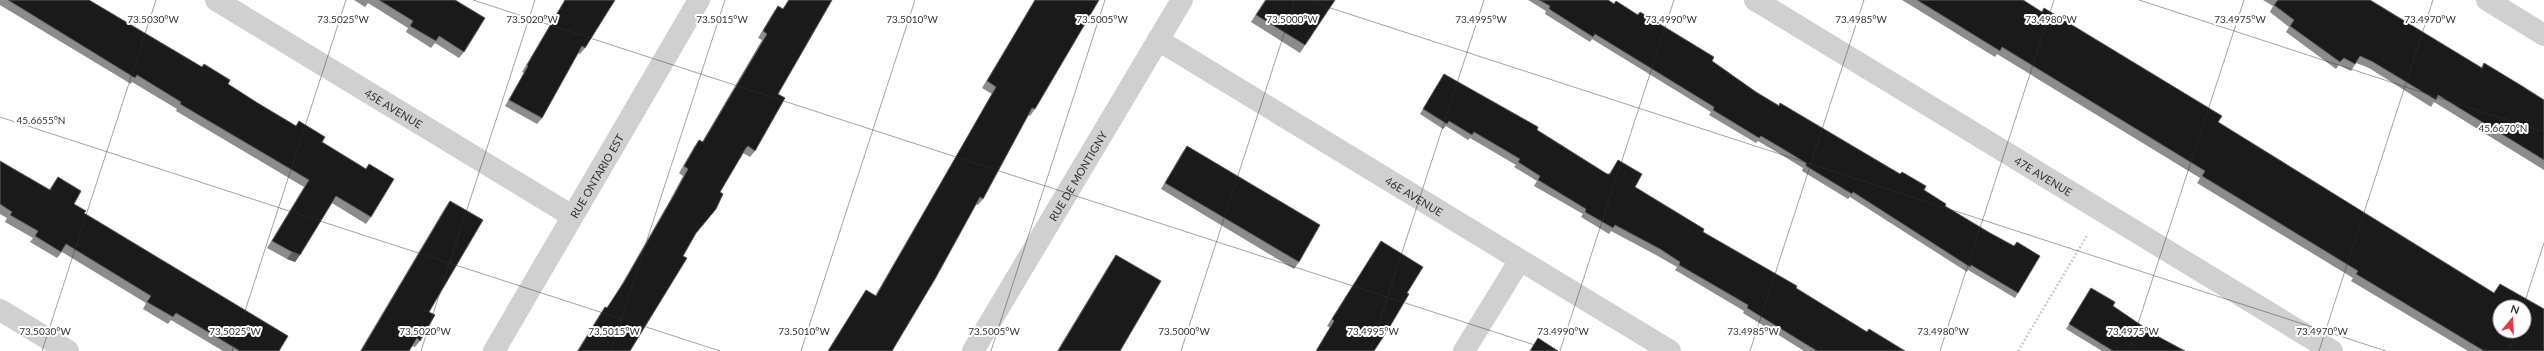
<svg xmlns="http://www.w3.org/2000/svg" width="2544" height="351" font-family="Lato,sans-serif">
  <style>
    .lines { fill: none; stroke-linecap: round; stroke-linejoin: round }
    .path { stroke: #cdcdcd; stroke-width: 2.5; stroke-dasharray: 2 2; stroke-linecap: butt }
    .street { stroke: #d0d0d0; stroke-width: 22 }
    .wall { fill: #8c8c8c }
    .shaded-wall { fill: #5f5f5f }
    .building { fill: #1a1a1a; stroke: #5f5f5f; fill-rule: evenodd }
    .ticks { fill: none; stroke: #333; stroke-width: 1; stroke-opacity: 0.45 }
    .labels { text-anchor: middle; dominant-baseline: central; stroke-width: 4; stroke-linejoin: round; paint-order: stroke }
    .street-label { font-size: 11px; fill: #333; stroke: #fff }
    .ticks-label { font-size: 10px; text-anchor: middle; fill: #333; stroke: #fff; stroke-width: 4; stroke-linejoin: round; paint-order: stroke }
  </style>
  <rect width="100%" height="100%" fill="#fff"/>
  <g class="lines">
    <path class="path" d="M2018 351 2088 234"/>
    <g class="street">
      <path id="s1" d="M216 0 572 216"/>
      <path id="s2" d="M1755 0 2332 351"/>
      <path d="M2487 0 2544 35"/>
      <path id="s3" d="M1158 40 1670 351"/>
      <path d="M0 310 68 351"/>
      <path id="s4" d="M494 351 699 0"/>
      <path id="s5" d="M973 351 1182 0"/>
      <path d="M1464 351 1520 260"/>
    </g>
  </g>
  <path class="wall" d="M0 0H89L228 84 256 102 322 142 371 217 366 224 332 203 295 262 287 259 267 248 304 187 176 111 177 109 132 82 131 84 0 5Z
    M354 0H455L464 52 459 58 435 43 431 48 406 32 408 28 368 3 365 7Z
    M565 0H615L585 48 580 54 578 53 542 118 537 124 505 106 524 73 522 72Z
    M788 0H832L778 94 755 151 750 157 743 153 720 192 716 209 694 236 683 256 630 351H577L600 314 605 307 607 308 619 289 669 202 683 176 679 173 694 147 699 140 702 142 762 40 758 38 773 13 778 6 783 9Z
    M1035 0H1099L1035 109 1030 116 1028 115 983 199 978 205 976 204 892 351H828L866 290 875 296 992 94 982 88Z
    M1265 0H1335L1300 53 1251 22Z
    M1528 0H1608L1712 61 1756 92 1779 105 1780 103 1924 190 1945 206 2018 293 2015 298 1968 270 1967 272 1850 197 1848 199 1802 171 1803 168 1780 154 1758 141 1756 143 1709 115 1711 112 1592 39 1590 42 1545 14 1546 11Z
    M1902 0H2023L2218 122 2544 351H2468L2351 281 2353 278 2197 183 2200 178 1997 54 1995 57Z
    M2263 0H2370L2481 68 2484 63 2544 100V170L2434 102 2431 107 2369 68 2356 63 2351 71 2339 65 2336 69 2286 32 2289 27 2270 12 2273 6Z
    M1444 74 1537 130 1607 174H1609L1618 160 1635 187 1703 232 1867 332 1869 329 1905 351H1804L1743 313 1744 311 1675 270 1677 267 1656 255 1611 231 1609 234 1581 217 1583 214 1534 186 1537 181 1514 167 1516 165 1470 138 1468 140 1446 126 1443 129 1420 114Z
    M1187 146 1299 262 1294 269 1161 189 1182 153Z
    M0 161 49 190 58 177 74 204 84 213 279 351H223L171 320 168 324 143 309 146 303 62 252 57 258 30 242 33 238 5 222 7 218 0 214Z
    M450 201 429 312 420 341 415 347 412 346 409 351H360L445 208Z
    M1381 241 1407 293 1374 351H1316L1330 328 1327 326Z
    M1116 255 1120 351H1057L1111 262Z
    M2091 288 2113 306 2157 336 2185 351H2102L2066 329Z"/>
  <path class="shaded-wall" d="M292 252 300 255 295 262 287 259Z"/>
  <path class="building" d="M8 0H89L202 67 204 64 230 80 228 84 256 102 296 126 299 121 325 137 322 142 366 169 369 164 394 179 371 217 336 196 300 255 292 252 272 241 309 180 180 104 181 102 137 75 135 78Z
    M379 0H455L485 18 464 52 439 36 436 41 410 26 413 21Z
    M565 0H615L585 48 582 46 542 118 509 100 528 66 527 65Z
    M789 0H832L778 94 785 98 755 151 748 146 746 148 720 192 723 194 716 209 696 233 683 256 687 258 630 351H578L605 307 607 308 624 282 674 195 688 169 684 166 699 140 703 142 767 34 763 31 778 6 783 9Z
    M1035 0H1099L1035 109 1032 108 983 199 980 197 935 279 892 351H828L866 290 876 296 996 87 987 81Z
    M1266 0H1335L1305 45 1256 15Z
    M1539 0H1608L1614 4 1616 1 1638 15 1640 12 1714 57 1712 61 1756 92 1779 106 1780 103 1900 174 1902 172 1926 186 1924 190 1946 204 1945 206 1990 233 2014 246 2017 242 2040 256 2018 293 1971 265 1970 267 1853 192 1852 194 1806 166V163L1783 149 1761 136 1759 138 1713 110 1714 107 1595 34 1593 37 1549 9 1550 6Z
    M1917 0H2023L2042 12 2044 8 2222 116 2218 122 2494 293 2500 284 2544 309V351H2484L2356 274 2358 271 2202 176 2205 171 2002 47 2000 51ZM2500 307H2524V331H2500Z
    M2278 0H2370L2482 68 2484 63 2522 86 2544 100V160L2438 95 2436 100 2373 62 2360 56 2355 64 2344 58 2340 62 2290 26 2294 20 2274 5Z
    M1444 74 1538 127 1537 130 1607 174H1610L1618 160 1642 174 1635 187 1704 229 1703 232 1797 286 1796 288 1867 332 1869 329 1905 351H1817L1747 308 1748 305 1679 265 1680 262 1660 249 1615 225 1613 228 1585 212 1586 209 1538 180 1540 176 1518 162 1520 159 1474 132 1472 135 1449 121 1447 124 1423 109Z
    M1187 146 1320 225 1299 262 1165 183Z
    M0 161 50 190 58 177 81 191 74 204 86 211 84 213 288 336 279 351H240L176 313 173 317 147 302 151 296 66 244 61 252 35 236 38 231 10 215 12 212 0 204Z
    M450 201 483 220 429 312 435 315 420 341 417 338 409 351H361Z
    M1381 241 1423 267 1407 293 1409 294 1389 328 1374 351H1316L1334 321 1332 319Z
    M1116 255 1161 281 1120 351H1058Z
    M2091 288 2115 302 2113 306 2157 336 2185 351H2113L2069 324Z
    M1538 338 1558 351H1530Z"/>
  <path class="ticks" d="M473 0 1553 351M1306 0 2386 351M2139 0 2544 132M0 117 720 351M2523 307 2544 243M42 351 156 0M232 351 346 0M421 351 535 0M611 351 725 0M801 351 915 0M991 351 1105 0M1181 351 1295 0M1370 351 1484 0M1560 351 1674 0M1750 351 1864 0M1940 351 2054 0M2129 351 2244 0M2319 351 2433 0M2509 351 2516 331"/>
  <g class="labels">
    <g class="street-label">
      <text stroke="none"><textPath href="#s1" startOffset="208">45E AVENUE</textPath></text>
      <text stroke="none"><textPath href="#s4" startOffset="203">RUE ONTARIO EST</textPath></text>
      <text stroke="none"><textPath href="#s5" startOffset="204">RUE DE MONTIGNY</textPath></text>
      <text stroke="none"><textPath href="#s2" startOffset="338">47E AVENUE</textPath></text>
      <text stroke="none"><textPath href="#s3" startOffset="300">46E AVENUE</textPath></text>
    </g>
  </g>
  <g class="ticks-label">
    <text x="153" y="23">73.5030°W</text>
    <text x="343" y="23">73.5025°W</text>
    <text x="532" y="23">73.5020°W</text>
    <text x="722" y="23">73.5015°W</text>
    <text x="912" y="23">73.5010°W</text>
    <text x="1102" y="23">73.5005°W</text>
    <text x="1292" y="23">73.5000°W</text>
    <text x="1481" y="23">73.4995°W</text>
    <text x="1671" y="23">73.4990°W</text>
    <text x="1861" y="23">73.4985°W</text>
    <text x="2051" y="23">73.4980°W</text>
    <text x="2240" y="23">73.4975°W</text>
    <text x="2430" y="23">73.4970°W</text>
    <text x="41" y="124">45.6655°N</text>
    <text x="2503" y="132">45.6670°N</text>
    <text x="45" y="335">73.5030°W</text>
    <text x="235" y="335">73.5025°W</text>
    <text x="425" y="335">73.5020°W</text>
    <text x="614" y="335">73.5015°W</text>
    <text x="804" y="335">73.5010°W</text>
    <text x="994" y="335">73.5005°W</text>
    <text x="1184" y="335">73.5000°W</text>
    <text x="1373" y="335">73.4995°W</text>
    <text x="1563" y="335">73.4990°W</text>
    <text x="1753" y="335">73.4985°W</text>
    <text x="1943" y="335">73.4980°W</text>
    <text x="2133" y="335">73.4975°W</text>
    <text x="2322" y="335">73.4970°W</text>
  </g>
  <g transform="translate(2512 319) rotate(18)"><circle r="19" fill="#ffffff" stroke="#adadad"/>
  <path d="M0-3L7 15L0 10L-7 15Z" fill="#e63946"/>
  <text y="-6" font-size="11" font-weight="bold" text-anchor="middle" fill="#333333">N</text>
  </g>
</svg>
